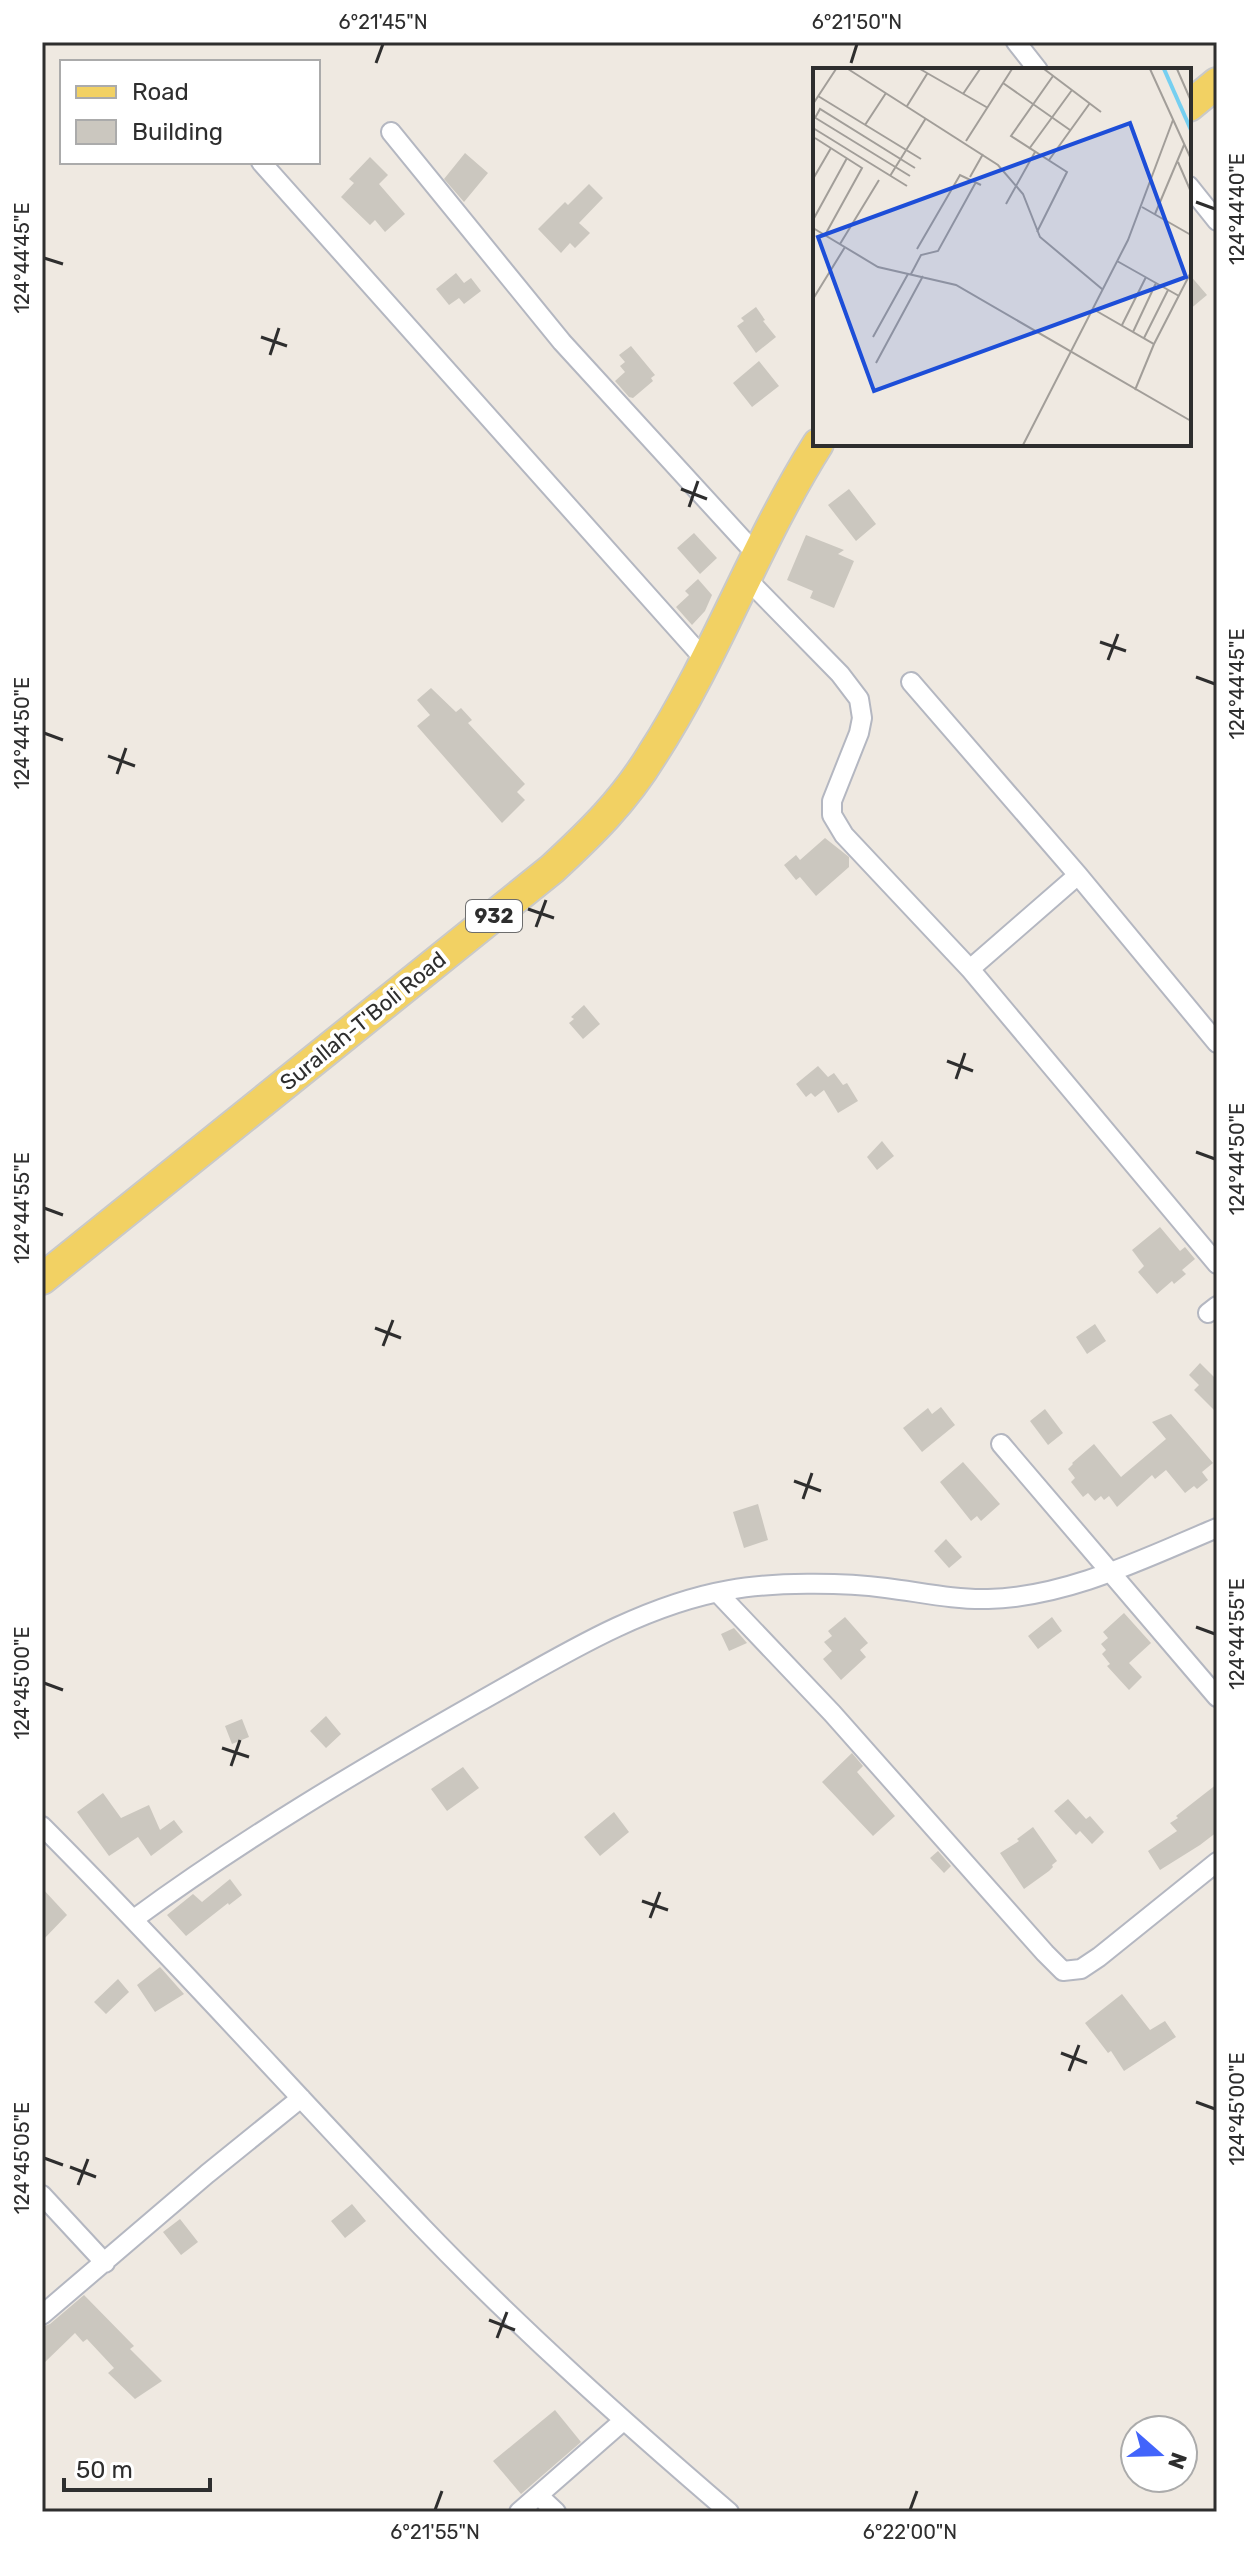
<svg xmlns="http://www.w3.org/2000/svg" width="1259" height="2554" font-family="Rubik,sans-serif">
  <style>
    .building { fill: #cbc7bf }
    .lines { fill: none; stroke-linecap: round; stroke-linejoin: round }
    .minor-casing { stroke: #b4b7c1; stroke-width: 22 }
    .primary-casing { stroke: #c9c9c9; stroke-width: 34 }
    .minor { stroke: #fff; stroke-width: 18 }
    .primary { stroke: #f2d163; stroke-width: 30 }
    .ticks { fill: none; stroke: #2e2e2e; stroke-width: 3 }
    .labels { text-anchor: middle; dominant-baseline: central; stroke-width: 8; stroke-linejoin: round; paint-order: stroke }
    .shield { fill: #fff; stroke: #6d6d6d; stroke-width: 2 }
    .shield-label { font-size: 20px; font-weight: bold; fill: #2e2e2e }
    .street-label { font-size: 22px; fill: #2e2e2e; stroke: #fff }
    .inset-river { fill: none; stroke: #75cff0; stroke-width: 4 }
    .inset-road { fill: none; stroke: #a29e99; stroke-width: 2 }
    .view { fill: #1d4ed8; fill-opacity: 0.15; stroke: #1d4ed8; stroke-width: 4 }
    .inset-edge { fill: none; stroke: #2e2e2e; stroke-width: 4 }
    .neatline { fill: none; stroke: #2e2e2e; stroke-width: 3 }
    .ticks-label { font-size: 20px; text-anchor: middle; fill: #2e2e2e }
  </style>
  <rect width="100%" height="100%" fill="#efe9e1"/>
  <path class="building" d="M465 153 488 173 464 202 444 179Z
    M370 157 388 175 379 184 405 214 385 232 375 220 370 225 341 197 354 183 349 179Z
    M589 184 603 198 579 223 590 233 575 248 570 243 561 253 538 229 565 202 568 205Z
    M456 273 464 283 471 278 481 291 464 304 459 298 449 305 436 289Z
    M1189 274 1207 295 1189 310Z
    M756 307 765 320 763 321 776 337 756 353 737 326 744 321 741 318Z
    M631 346 655 375 651 378 653 381 633 398 629 397 615 381 625 372 620 366 625 362 619 355Z
    M759 361 779 386 752 407 733 383Z
    M849 489 876 524 856 541 828 505Z
    M694 533 717 558 700 574 677 548Z
    M806 535 844 550 838 554 854 561 834 608 810 598 813 591 787 580Z
    M698 579 712 595 705 611 692 625 676 607 689 595 685 591Z
    M431 688 456 712 461 708 472 720 468 723 525 784 517 792 525 800 502 823 417 726 430 715 417 700Z
    M825 838 849 857V867L816 896 800 877 796 880 784 865 796 855 800 860Z
    M584 1005 600 1024 583 1039 569 1023 574 1019 571 1017Z
    M818 1066 828 1077 834 1073 843 1085 847 1083 858 1101 838 1113 824 1090 815 1097 811 1093 806 1097 796 1084Z
    M882 1141 894 1156 877 1170 867 1157Z
    M1160 1227 1180 1251 1185 1247 1195 1259 1182 1270 1186 1274 1174 1284 1172 1281 1157 1294 1138 1272 1144 1266 1132 1250Z
    M1095 1324 1106 1341 1087 1354 1076 1337Z
    M1200 1363 1217 1380V1413L1194 1390 1199 1385 1189 1375Z
    M941 1407 955 1425 922 1452 903 1428 928 1408 932 1414Z
    M1045 1409 1063 1433 1048 1445 1030 1421Z
    M1171 1414 1213 1463 1202 1472 1208 1480 1197 1489 1194 1486 1185 1493 1166 1470 1155 1479 1152 1475 1117 1507 1109 1496 1104 1500 1101 1496 1095 1501 1088 1493 1083 1497 1071 1482 1075 1478 1068 1469 1073 1464 1072 1463 1094 1444 1121 1477 1166 1439 1152 1422Z
    M963 1462 1000 1504 981 1521 977 1516 971 1521 940 1482Z
    M758 1504 768 1540 744 1548 733 1512Z
    M946 1539 962 1557 949 1568 934 1551Z
    M1124 1613 1151 1643 1129 1663 1142 1677 1129 1690 1107 1666 1110 1664 1102 1654 1106 1650 1101 1644 1108 1638 1103 1632Z
    M845 1617 868 1643 860 1650 866 1657 841 1680 823 1659 832 1651 824 1642 832 1636 828 1631Z
    M1052 1617 1062 1631 1038 1649 1028 1636Z
    M734 1628 747 1643 729 1651 721 1634Z
    M326 1716 341 1734 326 1748 310 1731Z
    M242 1719 249 1737 232 1744 225 1726Z
    M852 1753 863 1766 857 1772 895 1816 873 1836 822 1782Z
    M463 1767 479 1788 447 1811 431 1789Z
    M1217 1784V1832L1200 1845 1160 1870 1148 1851 1177 1831 1170 1823 1178 1818 1176 1816Z
    M103 1793 121 1818 149 1805 160 1830 174 1820 183 1832 151 1856 138 1837 109 1856 77 1812Z
    M1068 1799 1086 1819 1090 1816 1104 1832 1092 1844 1080 1831 1076 1835 1054 1811Z
    M614 1812 629 1832 600 1856 584 1837Z
    M1033 1827 1057 1861 1052 1865 1053 1867 1049 1871 1024 1889 1000 1853 1019 1841 1017 1839Z
    M938 1851 951 1866 944 1873 930 1858Z
    M230 1879 242 1895 229 1905 228 1903 186 1936 167 1915 193 1894 202 1902Z
    M42 1888 67 1915 42 1941Z
    M160 1967 184 1994 155 2012 137 1985Z
    M118 1979 129 1992 106 2014 94 2002Z
    M1122 1994 1150 2030 1165 2021 1176 2037 1124 2071 1111 2051 1108 2053 1085 2023Z
    M352 2204 366 2221 345 2238 331 2221Z
    M180 2219 198 2242 181 2255 163 2232Z
    M84 2295 134 2346 130 2349 162 2381 135 2399 108 2373 114 2368 87 2339 83 2342 75 2333 42 2365V2327L50 2324Z
    M555 2410 581 2442 521 2494 493 2461Z"/>
  <g class="lines">
    <defs>
      <path id="minor" d="M1016 42 1038 70
        M391 132 562 342 756 554
        M261 162 706 661
        M1189 186 1217 221
        M745 577 840 674 859 699 862 718 859 733 832 801V815L844 835 970 969 1217 1264
        M911 682 1078 875 1217 1043
        M970 969 1078 875
        M1208 1313 1217 1306
        M1001 1444 1217 1697
        M718 1593 832 1713 1045 1953 1063 1971 1081 1969 1099 1957 1217 1862
        M42 1826C172 1956 295 2094 422 2227 519 2328 623 2421 729 2512
        M134 1919C243 1839 359 1770 477 1703 556 1659 638 1606 729 1590 772 1582 842 1582 886 1588 919 1592 954 1600 988 1599 1068 1597 1145 1558 1217 1528
        M42 2195 105 2263
        M42 2315 207 2174 301 2098
        M539 2496 556 2512
        M519 2512 623 2421"/>
      <path id="primary" d="M1189 106 1217 83
        M42 1279 552 869C591 833 624 801 652 755 716 656 755 544 818 444"/>
    </defs>
    <use href="#minor" class="minor-casing"/>
    <use href="#primary" class="primary-casing"/>
    <use href="#minor" class="minor"/>
    <use href="#primary" class="primary"/>
  </g>
  <path class="ticks" d="M376 63 383 44M851 63 857 44M1196 202 1215 209M44 258 63 264M261 337 287 346M270 355 279 328M681 489 707 499M689 507 698 481M1100 642 1126 651M1108 660 1118 634M1196 677 1215 684M44 733 63 740M108 756 135 766M117 774 126 748M528 909 554 918M536 927 546 900M947 1061 973 1071M956 1079 965 1053M1196 1152 1215 1159M44 1208 63 1215M375 1328 401 1338M383 1346 393 1320M794 1481 821 1491M803 1499 812 1473M1196 1627 1215 1634M44 1683 63 1690M222 1748 249 1757M231 1766 240 1740M642 1901 668 1910M650 1918 660 1892M1061 2053 1087 2063M1069 2071 1079 2045M1196 2102 1215 2109M44 2158 63 2165M70 2167 96 2177M78 2185 88 2159M489 2320 515 2330M497 2338 507 2312M435 2510 442 2491M910 2510 917 2491"/>
  <g class="labels">
    <rect class="shield" x="466" y="900" width="56" height="32" rx="6"/>
    <g class="shield-label">
      <text x="494" y="916">932</text>
    </g>
    <g class="street-label">
      <text transform="translate(363 1021) rotate(-39)">Surallah-T'Boli Road</text>
    </g>
  </g>
  <g transform="translate(813 68)">
    <rect width="378" height="378" fill="#efe9e1"/>
    <path class="inset-river" d="M351 1 378 62"/>
    <path class="inset-road" d="M35 1 185 97 210 126 227 169 289 221M107 1 175 40M231 1 288 44M337 1 378 91M364 1 378 33M190 15 257 62M150 26 167 1M5 28 108 91M0 36 23 1M94 38 114 6M1 49 97 108M2 50 7 41 102 100M52 57 73 25M0 60 94 118M2 70 49 100 12 167M153 73 199 1M216 81 259 22M236 92 277 35M365 94 378 124M77 108 113 50M157 109 170 86M0 111 18 80M193 136 222 84M329 139 378 167M342 146 371 77M0 152 34 90M0 160 65 199 143 217 378 353M224 164 254 104 198 68 240 8M27 176 66 112M104 181 147 107 168 117M304 193 366 228M98 206 108 187 125 183 163 114M0 231 32 179M280 241 341 276 378 204M309 257 333 209M320 264 343 215M60 269 95 206M331 270 355 222M63 295 110 208M322 322 341 276M210 377 315 172 360 52"/>
    <path class="view" d="M317 55 373 209 61 323 5 169Z"/>
    <rect width="378" height="378" class="inset-edge"/>
  </g>
  <rect width="1259" height="2554" fill="none" stroke="#ffffff" stroke-width="88"/>
  <rect x="60" y="60" width="260" height="104" fill="#ffffff" stroke="#ababab" stroke-width="2"/>
  <rect x="76" y="86" width="40" height="12" fill="#f2d163" stroke="#ababab" stroke-width="2"/>
  <text x="132" y="100" font-size="24" fill="#2e2e2e">Road</text>
  <rect x="76" y="120" width="40" height="24" fill="#cbc7bf" stroke="#ababab" stroke-width="2"/>
  <text x="132" y="140" font-size="24" fill="#2e2e2e">Building</text>
  <g transform="translate(1159 2454) rotate(110)"><circle r="38" fill="#ffffff" stroke="#ababab" stroke-width="2"/>
  <path d="M0-6L14 30L0 20L-14 30Z" fill="#4264fb"/>
  <text y="-12" font-size="22" font-weight="bold" text-anchor="middle" fill="#2e2e2e">N</text>
  </g>
  <path d="M64 2478v12h146v-12" fill="none" stroke="#2e2e2e" stroke-width="4"/>
  <text x="76" y="2478" font-size="24" fill="#2e2e2e" stroke="#ffffff" stroke-width="6" paint-order="stroke">50 m</text>
  <rect x="44" y="44" width="1171" height="2466" class="neatline"/>
  <g class="ticks-label">
    <text x="383" y="29">6°21'45"N</text>
    <text x="857" y="29">6°21'50"N</text>
    <text transform="translate(1237 209) rotate(-90)" y="7">124°44'40"E</text>
    <text transform="translate(22 258) rotate(-90)" y="7">124°44'45"E</text>
    <text transform="translate(1237 684) rotate(-90)" y="7">124°44'45"E</text>
    <text transform="translate(22 733) rotate(-90)" y="7">124°44'50"E</text>
    <text transform="translate(1237 1159) rotate(-90)" y="7">124°44'50"E</text>
    <text transform="translate(22 1208) rotate(-90)" y="7">124°44'55"E</text>
    <text transform="translate(1237 1634) rotate(-90)" y="7">124°44'55"E</text>
    <text transform="translate(22 1683) rotate(-90)" y="7">124°45'00"E</text>
    <text transform="translate(1237 2109) rotate(-90)" y="7">124°45'00"E</text>
    <text transform="translate(22 2158) rotate(-90)" y="7">124°45'05"E</text>
    <text x="435" y="2539">6°21'55"N</text>
    <text x="910" y="2539">6°22'00"N</text>
  </g>
</svg>
